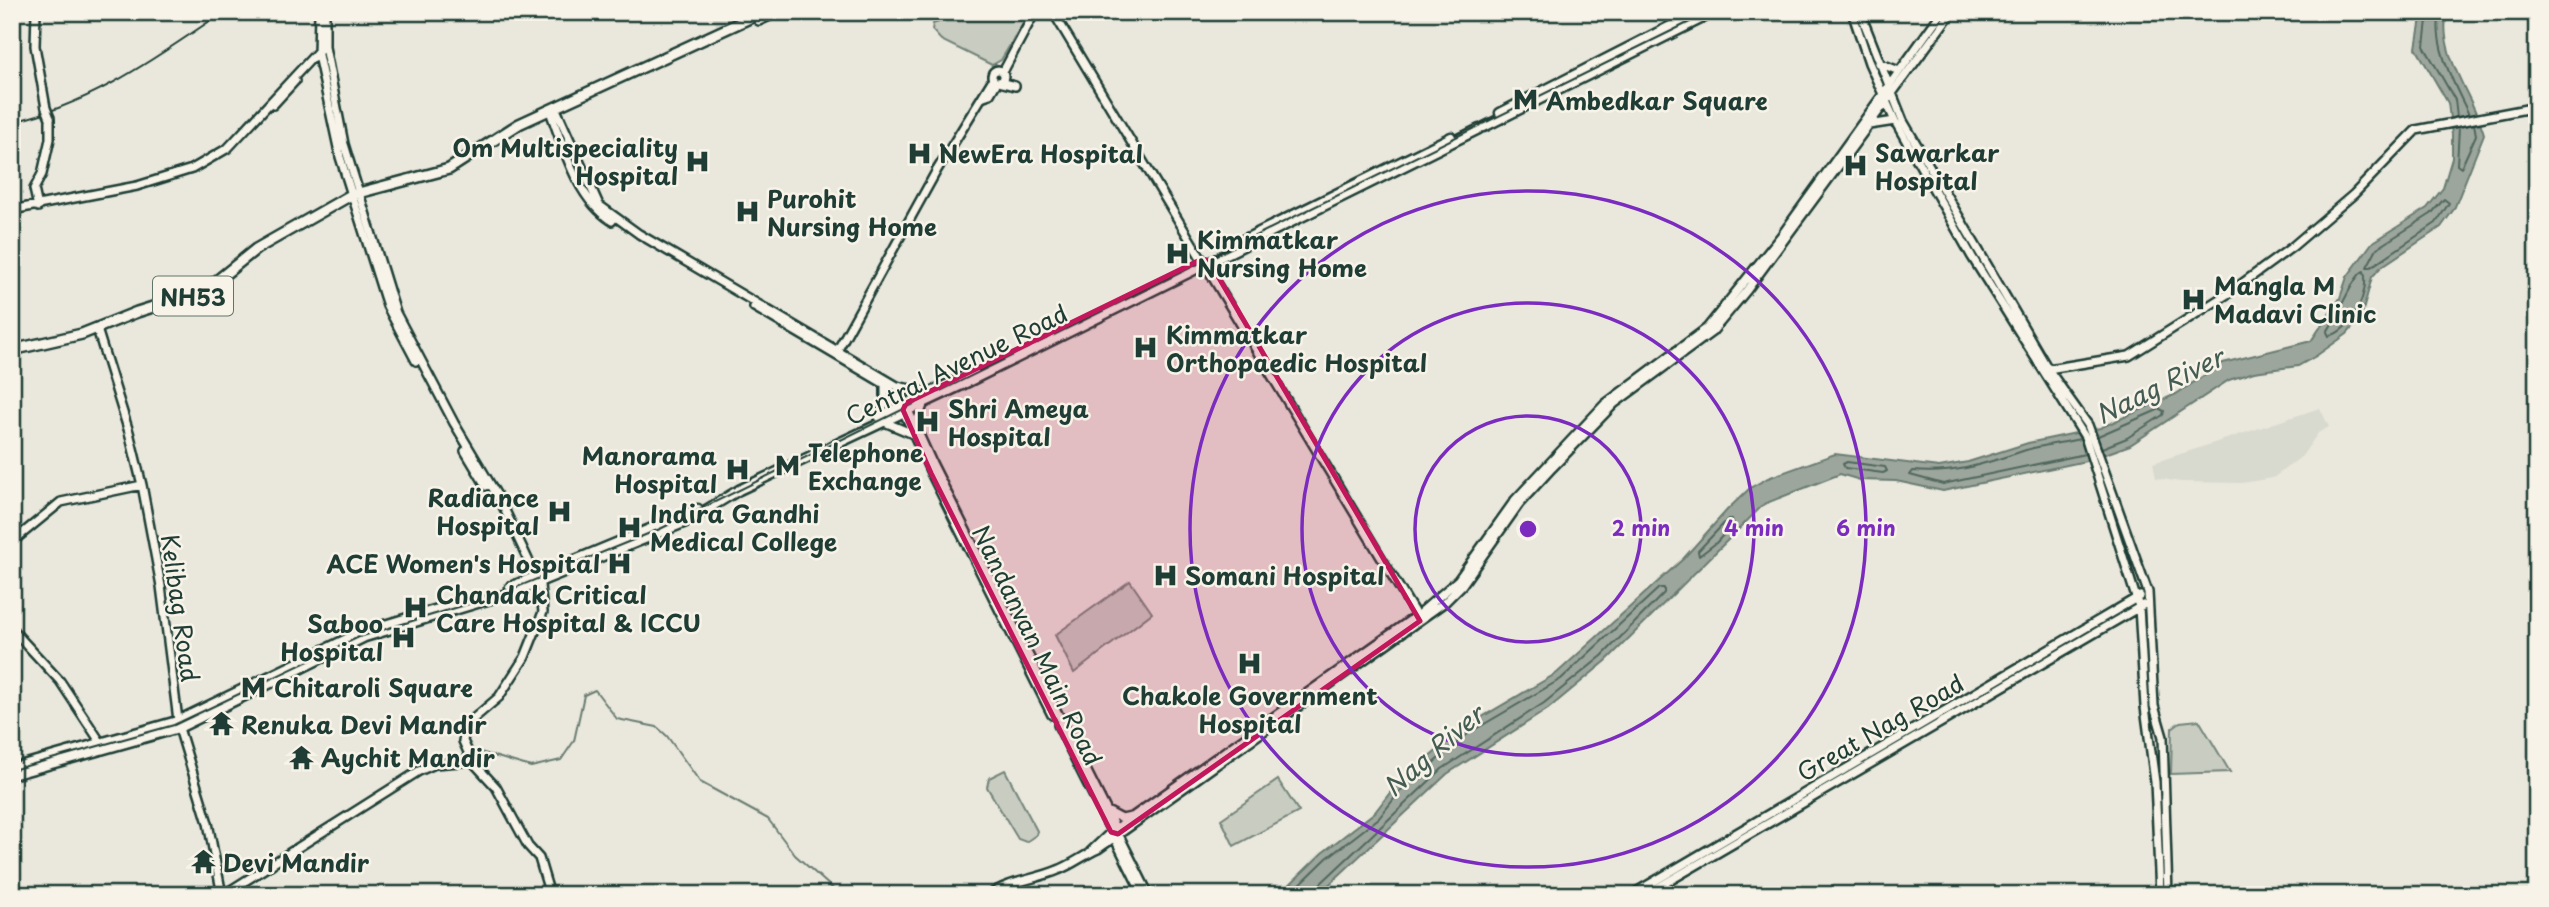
<svg xmlns="http://www.w3.org/2000/svg" width="2549" height="907" font-family="'Playpen Sans',sans-serif">
  <style>
    .built { fill: #d9dacf }
    .green { fill: #c8ccc1; stroke: #74847a; stroke-width: 2 }
    .water { fill: #9ca69c; stroke: #6a7c72; stroke-width: 2 }
    .lines { fill: none; stroke-linecap: round; stroke-linejoin: round }
    .shore { stroke: #51675e; stroke-width: 2 }
    .stream { stroke: #6a7c72; stroke-width: 2 }
    .secondary-casing { stroke: #1f3d34; stroke-width: 12 }
    .primary-casing { stroke: #1f3d34; stroke-width: 13 }
    .highway-casing { stroke: #1f3d34; stroke-width: 14 }
    .secondary { stroke: #f7f3e8; stroke-width: 7 }
    .primary { stroke: #f7f3e8; stroke-width: 8 }
    .highway { stroke: #f7f3e8; stroke-width: 9 }
    .rail { stroke: #1f3d34; stroke-width: 2 }
    .secondary-bridge-casing { stroke: #1f3d34; stroke-width: 12; stroke-linecap: butt }
    .secondary-bridge { stroke: #f7f3e8; stroke-width: 7 }
    .marked { fill: #c2185b; fill-opacity: 0.2; stroke: #c2185b; stroke-width: 5; stroke-linejoin: round }
    .ring { fill: none; stroke: #7b2cbf; stroke-width: 3.5 }
    .labels { text-anchor: middle; dominant-baseline: central; stroke-width: 5; stroke-linejoin: round; paint-order: stroke }
    .shield { fill: #f7f3e8; stroke: #60746a; stroke-width: 2 }
    .shield-label { font-size: 23px; font-weight: bold; fill: #1f3d34 }
    .poi-label { font-size: 24px; font-weight: bold; fill: #1f3d34; stroke: #f7f3e8; text-anchor: start }
    .street-label { font-size: 24px; fill: #1f3d34; stroke: #f7f3e8 }
    .water-label { font-size: 26px; font-style: italic; fill: #445c53; stroke: #f7f3e8 }
    .centre { fill: #7b2cbf; stroke: #f7f3e8; stroke-width: 3.5 }
    .ring-label { font-size: 21px; text-anchor: middle; font-weight: bold; fill: #7b2cbf; stroke: #f7f3e8; stroke-width: 5; stroke-linejoin: round; paint-order: stroke }
  </style>
  <rect width="100%" height="100%" fill="#eae8dd"/>
  <filter id="ink" filterUnits="userSpaceOnUse"><feTurbulence type="fractalNoise" baseFrequency=".0143" numOctaves="2"/><feDisplacementMap in="SourceGraphic" scale="14" xChannelSelector="R" yChannelSelector="G"/><feConvolveMatrix kernelMatrix="1 2 1 2 8 2 1 2 1" color-interpolation-filters="sRGB"/></filter>
  <g filter="url(#ink)">
    <path class="built" d="M711 12H754L717 28Z
      M2320 408 2329 427 2318 433 2302 456 2273 478 2242 483 2180 482 2156 478 2153 463Z"/>
    <path class="green" d="M966 12H1030L1001 60 992 65 941 40 932 30 933 24Z
      M1130 581 1152 613 1074 673 1055 635Z
      M2199 720 2230 772 2171 774 2172 728 2180 722Z
      M1005 770 1037 831 1036 835 1026 842 1018 839 987 787 989 778Z
      M1278 780 1299 812 1234 846 1221 819Z"/>
    <path class="water" d="M2422 12H2447C2437 54 2473 95 2484 134L2454 209 2441 227 2381 267 2372 277 2361 318 2347 334 2316 356 2298 366 2254 372 2229 380 2130 445 2086 461 1943 491 1896 481 1860 480 1840 474 1764 504 1606 661 1548 709 1447 774 1318 895H1279L1322 853 1375 812 1396 785 1465 727 1557 673 1683 559 1728 509 1750 488 1768 478 1835 454 1939 467 1968 462 2028 443 2100 428 2176 394 2223 363 2311 341 2340 298 2347 277 2372 243 2427 208 2443 188 2452 158V135L2448 103 2416 48Z"/>
    <g class="lines">
      <path class="shore" d="M2428 12 2424 46 2455 100 2457 117
        M2440 12C2432 46 2455 85 2469 115
        M2459 127 2457 165 2461 168 2476 135 2474 124
        M2444 199 2449 203 2436 223 2371 267H2367L2377 248 2431 214Z
        M2364 271C2370 293 2352 330 2329 336L2327 332C2337 318 2354 274 2364 271Z
        M2098 436 2160 409 2164 411 2163 415 2127 438 2102 448
        M2080 439C2062 443 2043 445 2026 450 1987 463 1955 475 1913 471L1910 475 1943 484 2085 454
        M1847 462 1885 467 1887 471 1883 473 1845 468 1843 464Z
        M1728 519H1732L1733 524 1716 543 1699 556 1698 551Z
        M1289 895 1327 858 1379 818 1401 790 1469 733 1561 679 1659 588H1664V593L1602 656 1544 703 1442 769 1317 887 1314 895"/>
      <path class="stream" d="M470 749 531 767 561 760 574 741 584 695 595 690 617 719 657 727 667 736 700 782 768 819 795 855 840 895"/>
      <defs>
        <path id="secondary" d="M36 12 35 46 46 108
          M319 12 318 55 340 157 387 306 416 361
          M325 12V47L344 144 396 313 454 423 501 502 540 585 543 612 525 657 499 697 466 725 463 741 472 761 496 787 528 846 539 858 550 895
          M1053 12 1417 617
          M1852 12 1869 63 1895 121 1972 257 2085 437 2139 607 2145 707 2155 782 2160 895
          M1860 12 1903 121 2048 369 2088 425 2148 592 2154 706 2163 737 2168 895
          M1879 63 1899 71
          M992 76a6 6 0 1 1 12 0a6 6 0 1 1-12 0Z
          M1003 72 1035 12
          M999 82 1015 86
          M984 96 990 94 997 82
          M273 105 295 81
          M556 109 599 205 639 234 897 386 932 463 1149 895
          M550 111C564 149 577 199 612 221
          M1869 125 1895 121
          M38 207 34 189 42 174 50 139V118
          M12 210 137 186 192 169 228 148 321 48
          M754 307 888 386 903 410 931 473 1052 715
          M97 329 129 432 142 485 161 586 179 728 208 823 222 895
          M836 353 937 170 993 79
          M2048 369 2129 356 2229 293 2292 247 2354 194 2416 130 2537 107
          M897 386 929 393
          M879 417 885 402V384
          M882 421 913 434
          M916 425 924 402
          M465 451 486 486
          M12 542 61 502 142 485
          M12 629 60 681 103 746
          M1058 725 1143 895
          M1107 811 1122 819 1131 817
          M1090 852 1111 832 1419 614 1458 580 1515 500 1605 404 1707 328 1781 236 1942 12
          M223 895 419 771 435 764 472 761
          M990 895C1005 882 1038 879 1058 870 1072 865 1084 855 1098 849L1445 602 1462 585 1519 504 1552 468 1614 404 1712 332 1747 290 1952 12
          M1631 895 2140 596
          M1645 895 2143 605"/>
        <path id="primary" d="M1500 113 1698 12
          M1484 127 1715 12
          M1243 240 1451 137
          M884 414 974 372
          M510 587 698 509
          M12 768 177 721 361 632 451 605
          M12 775 179 728 365 637 517 591 686 522 739 490 960 386 1479 129"/>
        <path id="highway" d="M759 20 776 12
          M12 350 82 334 137 312 204 291 256 249 351 195 449 169 519 124 763 12"/>
      </defs>
      <use href="#secondary" class="secondary-casing"/>
      <use href="#primary" class="primary-casing"/>
      <use href="#highway" class="highway-casing"/>
      <use href="#secondary" class="secondary"/>
      <use href="#primary" class="primary"/>
      <use href="#highway" class="highway"/>
      <path class="rail" d="M12 122C93 104 155 58 223 12
        M12 770 174 725 359 637 495 596 660 529 1710 12"/>
      <defs>
        <path id="secondary-bridge" d="M46 108 50 118"/>
      </defs>
      <use href="#secondary-bridge" class="secondary-bridge-casing"/>
      <use href="#secondary-bridge" class="secondary-bridge"/>
    </g>
  </g>
  <path class="marked" d="M1202 259 1209 261 1420 621 1118 834 1111 832 931 473 903 410 906 403Z"/>
  <g class="ring">
    <circle cx="1528" cy="529" r="113"/>
    <circle cx="1528" cy="529" r="226"/>
    <circle cx="1528" cy="529" r="338"/>
  </g>
  <defs>
    <symbol id="metro-bare" viewBox="-9 -9 18 18"><path d="M-5.5 5V-5H-3L0 0L3-5H5.5V5H3V-.5L0 4L-3-.5V5Z" fill="#1f3d34" stroke="#f7f3e8" stroke-width="2.5" paint-order="stroke"/></symbol>
    <symbol id="hospital-bare" viewBox="-9 -9 18 18"><path d="M-5-5h3v3.5h4V-5h3V5h-3V1.5h-4V5h-3Z" fill="#1f3d34" stroke="#f7f3e8" stroke-width="2.5" paint-order="stroke"/></symbol>
    <symbol id="temple-bare" viewBox="-9 -9 18 18"><path d="M0-6L5-2H3V0L6.5 2.5H4V6H1.5V3h-3V6H-4V2.5H-6.5L-3 0V-2H-5Z" fill="#1f3d34" stroke="#f7f3e8" stroke-width="2.5" paint-order="stroke"/></symbol>
  </defs>
  <g fill-rule="evenodd">
    <use href="#metro-bare" x="1508" y="82" width="35" height="35"/>
    <use href="#hospital-bare" x="902" y="136" width="35" height="35"/>
    <use href="#hospital-bare" x="680" y="144" width="35" height="35"/>
    <use href="#hospital-bare" x="1838" y="148" width="35" height="35"/>
    <use href="#hospital-bare" x="730" y="194" width="35" height="35"/>
    <use href="#hospital-bare" x="1160" y="236" width="35" height="35"/>
    <use href="#hospital-bare" x="2176" y="282" width="35" height="35"/>
    <use href="#hospital-bare" x="1128" y="330" width="35" height="35"/>
    <use href="#hospital-bare" x="910" y="404" width="35" height="35"/>
    <use href="#metro-bare" x="770" y="448" width="35" height="35"/>
    <use href="#hospital-bare" x="720" y="452" width="35" height="35"/>
    <use href="#hospital-bare" x="542" y="494" width="35" height="35"/>
    <use href="#hospital-bare" x="612" y="510" width="35" height="35"/>
    <use href="#hospital-bare" x="602" y="546" width="35" height="35"/>
    <use href="#hospital-bare" x="1148" y="558" width="35" height="35"/>
    <use href="#hospital-bare" x="398" y="590" width="35" height="35"/>
    <use href="#hospital-bare" x="386" y="620" width="35" height="35"/>
    <use href="#hospital-bare" x="1232" y="646" width="35" height="35"/>
    <use href="#metro-bare" x="236" y="670" width="35" height="35"/>
    <use href="#temple-bare" x="204" y="706" width="35" height="35"/>
    <use href="#temple-bare" x="284" y="740" width="35" height="35"/>
    <use href="#temple-bare" x="186" y="844" width="35" height="35"/>
  </g>
  <g class="labels">
    <rect class="shield" x="153" y="276.5" width="80" height="39" rx="5"/>
    <g class="shield-label">
      <text x="193" y="296">NH53</text>
    </g>
    <g class="poi-label">
      <text x="1546" y="100">Ambedkar Square</text>
      <text x="678" y="147" text-anchor="end">Om Multispeciality<tspan x="678" dy="28">Hospital</tspan></text>
      <text x="1875" y="152">Sawarkar<tspan x="1875" dy="28">Hospital</tspan></text>
      <text x="939" y="153">NewEra Hospital</text>
      <text x="767" y="198">Purohit<tspan x="767" dy="28">Nursing Home</tspan></text>
      <text x="1197" y="239">Kimmatkar<tspan x="1197" dy="28">Nursing Home</tspan></text>
      <text x="2214" y="285">Mangla M<tspan x="2214" dy="28">Madavi Clinic</tspan></text>
      <text x="1166" y="334">Kimmatkar<tspan x="1166" dy="28">Orthopaedic Hospital</tspan></text>
      <text x="948" y="408">Shri Ameya<tspan x="948" dy="28">Hospital</tspan></text>
      <text x="808" y="452">Telephone<tspan x="808" dy="28">Exchange</tspan></text>
      <text x="717" y="455" text-anchor="end">Manorama<tspan x="717" dy="28">Hospital</tspan></text>
      <text x="539" y="497" text-anchor="end">Radiance<tspan x="539" dy="28">Hospital</tspan></text>
      <text x="650" y="513">Indira Gandhi<tspan x="650" dy="28">Medical College</tspan></text>
      <text x="600" y="563" text-anchor="end">ACE Women's Hospital</text>
      <text x="1185" y="575">Somani Hospital</text>
      <text x="436" y="594">Chandak Critical<tspan x="436" dy="28">Care Hospital &amp; ICCU</tspan></text>
      <text x="383" y="623" text-anchor="end">Saboo<tspan x="383" dy="28">Hospital</tspan></text>
      <text x="274" y="687">Chitaroli Square</text>
      <text x="1250" y="695" text-anchor="middle">Chakole Government<tspan x="1250" dy="28">Hospital</tspan></text>
      <text x="241" y="724">Renuka Devi Mandir</text>
      <text x="321" y="757">Aychit Mandir</text>
      <text x="223" y="862">Devi Mandir</text>
    </g>
    <g class="street-label">
      <text transform="translate(956 364) rotate(-26)">Central Avenue Road</text>
      <text transform="translate(181 608) rotate(82)">Kelibag Road</text>
      <text transform="translate(1038 645) rotate(64)">Nandanvan Main Road</text>
      <text transform="translate(1880 727) rotate(-30)">Great Nag Road</text>
    </g>
    <g class="water-label">
      <text transform="translate(2159 385) rotate(-26)">Naag River</text>
      <text transform="translate(1433 750) rotate(-41)">Nag River</text>
    </g>
  </g>
  <circle cx="1528" cy="529" r="10" class="centre"/>
  <g class="ring-label">
    <text x="1641" y="536">2 min</text>
    <text x="1754" y="536">4 min</text>
    <text x="1866" y="536">6 min</text>
  </g>
  <rect width="2549" height="907" fill="none" stroke="#f7f3e8" stroke-width="42"/>
  <rect x="21" y="21" width="2507" height="865" fill="none" stroke="#1f3d34" stroke-width="2.5" filter="url(#ink)"/>
</svg>
